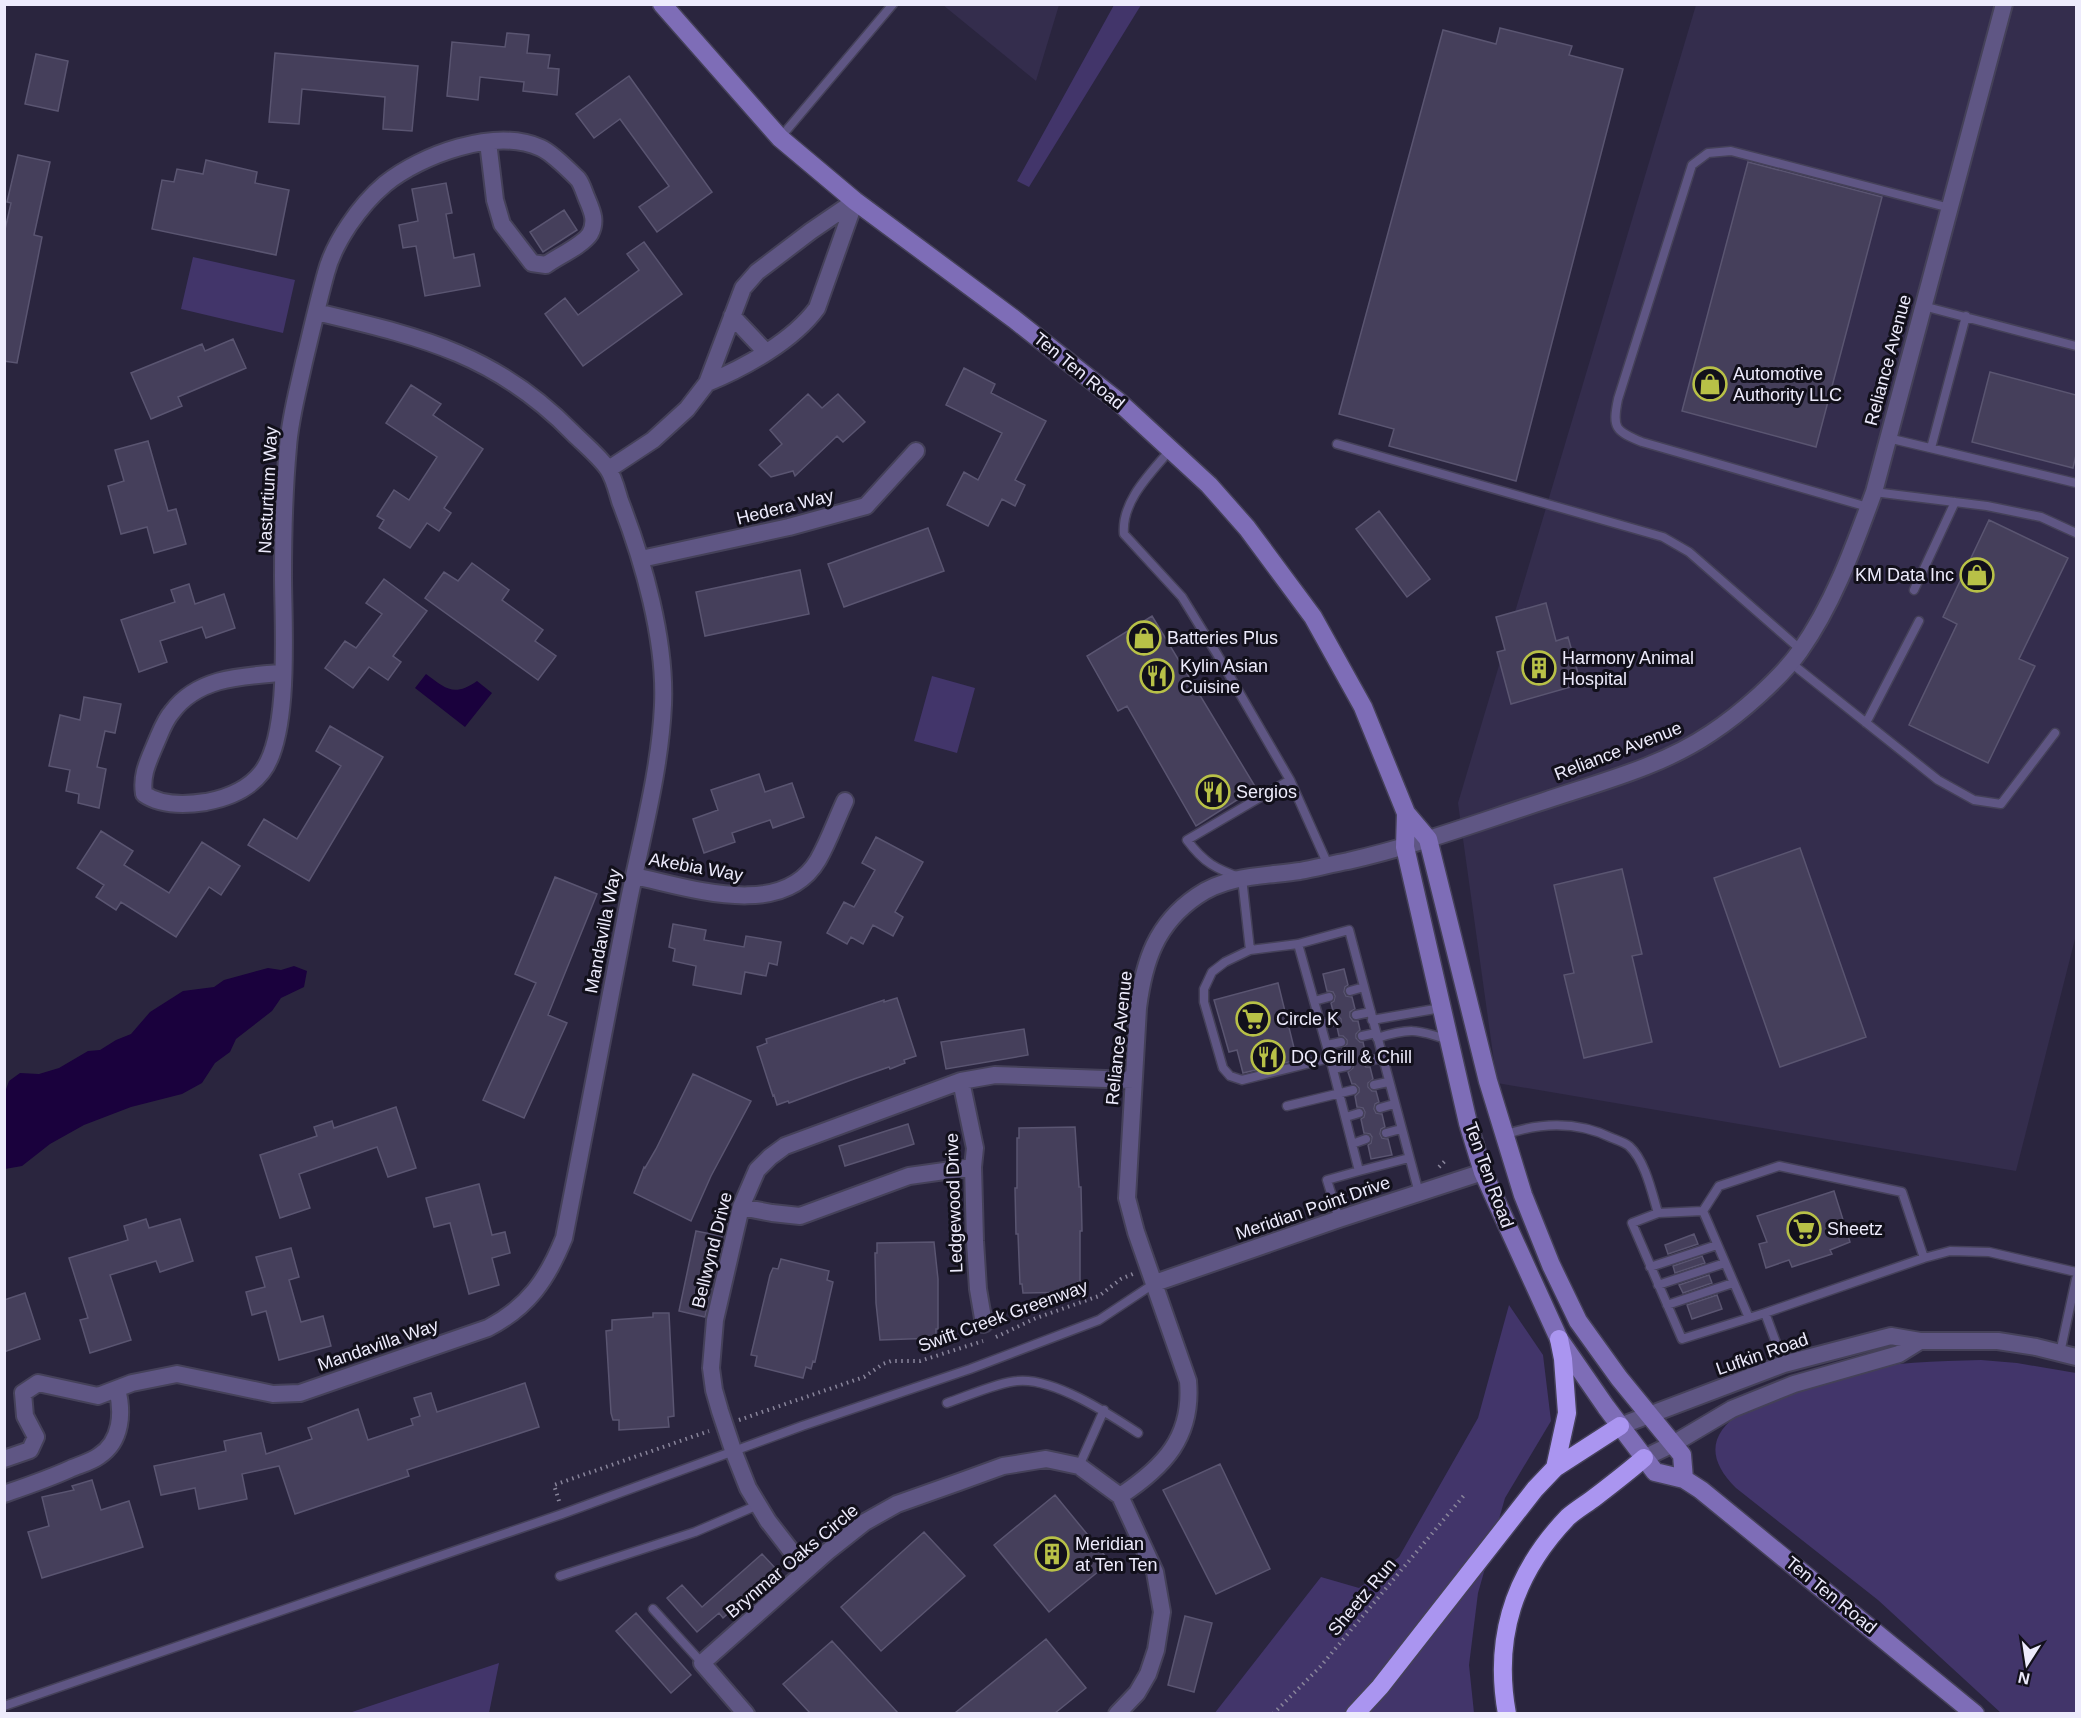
<svg xmlns="http://www.w3.org/2000/svg" width="2081" height="1718" font-family="Arial,sans-serif">
  <style>
    .built { fill: #342d4d }
    .green { fill: #42356a }
    .water { fill: #1a013d }
    .building { fill: #453f5b; stroke: #5a5571; stroke-width: 1.5 }
    .lines { fill: none; stroke-linecap: round; stroke-linejoin: round }
    .lane-casing { stroke: #454159; stroke-width: 11 }
    .street-casing { stroke: #454159; stroke-width: 20 }
    .secondary-casing { stroke: #454159; stroke-width: 21 }
    .highway-casing { stroke: #454159; stroke-width: 21 }
    .path { stroke: #89859b; stroke-width: 4; stroke-dasharray: 1.5 4.5; stroke-linecap: butt }
    .lane { stroke: #5f5684; stroke-width: 8 }
    .street { stroke: #5f5684; stroke-width: 16 }
    .secondary { stroke: #7e6db7; stroke-width: 18 }
    .highway { stroke: #aa95f0; stroke-width: 18 }
    .labels { text-anchor: middle; dominant-baseline: central; stroke-width: 6; stroke-linejoin: round; paint-order: stroke }
    .street-label { font-size: 18px; fill: #edebfc; stroke: #12101b }
    .poi-label { font-size: 18px; fill: #edebfc; stroke: #12101b; text-anchor: start }
  </style>
  <rect width="100%" height="100%" fill="#2a253e"/>
  <path class="built" d="M943 5H1059L1036 81Z
    M1696 5H2076V935L2016 1171 1497 1083 1458 803Z"/>
  <path class="green" d="M1114 5H1141L1029 187 1017 181Z
    M193 257 295 280 283 333 181 309Z
    M932 676 975 688 957 753 914 741Z
    M1509 1305 1543 1355 1551 1421 1505 1498 1478 1593 1469 1665 1474 1713 1214 1714 1321 1577 1359 1588 1399 1557 1478 1418Z
    M1981 1360 2017 1363 2076 1373V1713H2001L1878 1600 1736 1488C1707 1459 1708 1434 1743 1411 1777 1399 1812 1383 1847 1373 1890 1362 1937 1361 1981 1360Z
    M499 1663 489 1713H349Z"/>
  <path class="water" d="M426 674C446 689 454 697 477 681L492 693 465 727 415 688Z
    M294 966 307 971 304 987 281 998 272 1011 236 1039 230 1052 215 1063 202 1083 182 1094 131 1107 84 1125 50 1144 22 1166 5 1169V1092L9 1081 20 1073 39 1074 59 1068 88 1051 100 1050 116 1040 131 1034 150 1012 183 991 214 987 224 980 268 968 281 970Z"/>
  <path class="building" d="M1500 28 1572 46 1569 55 1623 69 1516 481 1389 446 1394 429 1339 414 1443 30 1496 44Z
    M507 33 529 35 527 53 550 55 548 68 559 69 557 95 523 91 524 82 480 77 478 100 447 96 452 42 505 47Z
    M275 53 418 66 412 131 383 129 385 97 302 89 299 124 269 122Z
    M36 54 68 61 58 111 25 104Z
    M629 76 712 192 657 232 639 207 669 186 620 119 594 138 576 114Z
    M18 155 50 162 34 235 42 237 17 363 4 361V234L11 203 7 202Z
    M206 160 257 172 255 183 289 190 276 255 152 229 162 180 174 182 177 169 203 174Z
    M1748 162 1882 197 1816 447 1682 411Z
    M446 183 452 213 446 214 454 258 474 254 480 286 425 296 416 246 403 248 399 225 418 221 412 189Z
    M564 210 577 230 543 252 530 232Z
    M644 242 682 294 583 366 545 314 565 298 578 315 639 270 627 254Z
    M233 339 246 368 178 397 182 406 151 419 131 373 202 344 205 351Z
    M964 368 995 384 991 393 1046 421 1015 480 1025 485 1015 506 1002 499 988 526 947 505 964 472 978 480 1002 433 946 405Z
    M1990 372 2076 395V455L2073 468 1972 442Z
    M411 385 441 404 433 415 483 449 444 508 451 513 439 531 427 523 410 548 379 528 384 520 377 516 394 490 409 500 437 457 386 423Z
    M808 394 822 408 838 394 865 422 843 442 837 436 795 476 793 471 771 477 759 465 782 444 770 430Z
    M148 441 168 511 176 509 186 544 154 553 147 527 121 534 108 486 124 481 115 450Z
    M1379 511 1430 579 1407 597 1356 529Z
    M1989 520 2068 558 2019 659 2035 666 1988 763 1909 725 1957 624 1943 617Z
    M928 528 944 571 844 607 828 564Z
    M472 563 509 590 502 600 543 630 535 641 556 656 538 680 425 598 444 572 458 581Z
    M800 570 809 614 705 636 696 592Z
    M384 579 427 611 393 656 401 662 388 680 369 667 353 688 325 668 345 641 356 648 382 614 366 603Z
    M189 584 195 604 224 594 235 628 206 638 202 627 160 641 167 662 139 672 121 620 175 602 171 590Z
    M1546 603 1556 641 1568 637 1581 684 1511 704 1497 652 1505 650 1496 617Z
    M1152 616 1256 788 1196 826 1127 706 1118 711 1087 656Z
    M84 697 121 704 115 733 105 731 97 767 106 769 99 808 78 803 79 794 66 791 70 770 49 766 60 715 80 720Z
    M330 726 383 757 309 881 248 845 264 819 297 839 341 766 316 751Z
    M759 774 765 792 792 783 804 817 773 828 770 820 732 833 735 842 704 853 693 819 718 810 711 790Z
    M101 831 133 851 124 865 169 893 202 842 240 866 221 895 209 887 176 937 121 902 116 910 96 897 104 885 77 868Z
    M876 837 923 862 895 912 903 917 893 936 873 925 863 944 851 937 847 944 827 933 844 902 854 907 875 870 862 863Z
    M1800 848 1866 1037 1780 1067 1714 878Z
    M1622 869 1642 954 1632 956 1652 1042 1584 1058 1564 975 1574 973 1554 885Z
    M555 877 597 894 548 1015 567 1023 524 1118 483 1100 536 983 515 974Z
    M673 924 706 930 704 940 744 947 746 936 781 942 777 965 769 963 766 976 745 972 741 994 693 985 696 966 673 961 675 949 669 947Z
    M1344 969 1348 985 1345 987 1344 992 1346 996 1352 997 1355 1009 1350 1012V1017L1353 1021H1358L1360 1030 1356 1034V1038L1360 1042H1363L1366 1055 1362 1059V1063L1366 1067H1370L1373 1079 1368 1083V1087L1372 1091H1376L1379 1102 1375 1104 1374 1109 1376 1113 1382 1114 1385 1127 1381 1129 1380 1134 1382 1138 1388 1139 1392 1155 1371 1159 1368 1145 1371 1143 1372 1137 1370 1134 1364 1133 1361 1119 1364 1117 1365 1112 1363 1108 1357 1107 1355 1096 1359 1092V1088L1355 1084H1352L1348 1072 1353 1068V1064L1349 1060H1345L1342 1048 1347 1044V1040L1343 1036H1339L1337 1027 1341 1023V1019L1337 1015H1334L1331 1003 1334 1001 1335 996 1333 992 1327 991 1323 974Z
    M1278 983 1297 1060 1243 1073 1237 1050 1229 1052 1214 1000Z
    M897 998 916 1056 904 1060 905 1063 890 1069 889 1067 854 1079 789 1103 788 1101 777 1105 774 1095 773 1096 757 1047 767 1043 766 1039 884 1000V1002Z
    M1024 1029 1028 1055 946 1069 941 1042Z
    M693 1074 751 1101 711 1176 691 1221 634 1193 644 1167 645 1168 656 1149Z
    M396 1107 416 1168 388 1177 377 1147 299 1174 310 1208 280 1218 260 1155 317 1136 314 1127 332 1121 334 1128Z
    M908 1124 914 1144 845 1166 839 1146Z
    M1075 1127 1079 1187H1081L1082 1231H1080V1282H1078L1079 1292 1023 1293 1022 1284H1020L1018 1234H1016L1015 1188H1017V1138H1019V1128Z
    M479 1184 492 1235 505 1232 510 1253 492 1258 499 1285 469 1294 450 1223 434 1227 426 1198Z
    M1834 1191 1850 1242 1830 1250 1832 1254 1792 1267 1789 1260 1766 1268 1759 1244 1767 1242 1757 1216Z
    M146 1219 149 1228 180 1219 193 1261 160 1272 156 1261 110 1275 131 1340 90 1353 80 1320 88 1318 69 1258 128 1240 124 1226Z
    M696 1231 722 1236 705 1317 679 1311Z
    M1694 1234 1698 1244 1668 1254 1665 1245Z
    M934 1242 938 1279V1329H936V1338L880 1340 876 1303 875 1253H877V1243Z
    M291 1248 299 1277 289 1280 301 1322 323 1316 331 1346 279 1360 266 1311 252 1315 246 1292 265 1287 256 1257Z
    M1702 1256 1705 1263 1675 1273 1673 1266Z
    M781 1259 829 1271 827 1280 833 1282 815 1362 813 1361 811 1369 806 1367 803 1378 755 1366 757 1356 751 1355 770 1275 773 1268 778 1269Z
    M1709 1275 1712 1283 1683 1293 1679 1285Z
    M25 1293 40 1339 4 1352V1300Z
    M1717 1295 1722 1309 1692 1319 1687 1305Z
    M653 1313H669L674 1416 668 1417 669 1427 619 1430V1420H613L611 1413 606 1331 612 1330V1320L653 1317Z
    M525 1383 539 1427 407 1470 409 1476 295 1514 279 1466 242 1474 247 1499 199 1509 195 1488 161 1495 154 1466 226 1451 224 1441 261 1433 266 1454 312 1439 308 1428 358 1409 368 1440 413 1425 411 1419 420 1416 414 1398 431 1393 437 1412Z
    M1220 1464 1270 1569 1216 1594 1163 1490Z
    M92 1480 101 1510 129 1501 143 1547 42 1578 28 1532 49 1526 42 1497 74 1490 72 1486Z
    M1055 1495 1110 1562 1049 1612 994 1545Z
    M924 1532 965 1576 881 1651 841 1607Z
    M762 1554 777 1570 723 1618 719 1613 697 1632 667 1598 682 1585 702 1607Z
    M636 1613 691 1675 671 1693 616 1631Z
    M1185 1616 1212 1623 1194 1692 1168 1685Z
    M1046 1639 1086 1688 1055 1713H955Z
    M832 1641 898 1713H810L783 1684Z"/>
  <g class="lines">
    <defs>
      <path id="lane" d="M780 138 893 4
        M1923 306 2076 346
        M1888 438 2076 483
        M1337 444 1663 537 1689 552 1801 650
        M1931 448 1966 316
        M1171 449C1151 473 1121 501 1124 534L1182 597 1217 654 1290 780 1328 865
        M1874 492 1987 506 2041 517 2076 533
        M1868 507 1642 442C1615 431 1612 428 1618 399L1692 165 1708 153 1731 151 1950 208
        M1914 590 1955 502
        M1791 663 1938 780 1974 800 2001 804 2055 733
        M1866 723 1919 621
        M1298 944 1330 1058 1359 1171 1409 1158
        M1250 950 1242 878C1216 869 1204 863 1187 840L1290 780
        M1350 991 1364 987
        M1314 1001 1329 997
        M1356 1015 1371 1012
        M1372 1020 1441 1008
        M1321 1024 1335 1021
        M1362 1036 1376 1033
        M1377 1038C1409 1028 1417 1029 1448 1040
        M1327 1045 1341 1042
        M1330 1058 1242 1080 1230 1076 1223 1068 1204 1002V989L1212 972 1225 962 1250 950 1298 944 1349 930 1419 1193
        M1368 1061 1382 1058
        M1333 1069 1347 1066
        M1374 1085 1388 1082
        M1287 1106 1353 1090
        M1380 1108 1394 1104
        M1346 1117 1359 1113
        M1386 1133 1401 1129
        M1504 1135C1541 1122 1577 1121 1612 1138 1617 1140 1624 1142 1629 1146 1645 1160 1652 1193 1658 1213
        M1352 1144 1366 1139
        M1703 1211 1719 1186 1779 1166 1902 1192 1924 1258 1765 1313 1682 1339 1632 1223 1658 1213 1703 1211 1749 1318
        M1339 1219 1327 1180 1359 1171
        M1924 1258 1950 1251 1989 1252 2076 1272
        M1650 1267 1717 1245
        M1658 1285 1725 1263
        M1667 1305 1733 1283
        M1765 1313 1784 1364
        M2060 1353 2076 1279
        M947 1403C965 1397 999 1382 1017 1381 1053 1377 1109 1414 1138 1433
        M1079 1466 1104 1410
        M560 1576 695 1532 758 1505
        M653 1609 702 1663
        M4 1706 562 1514 802 1426 970 1369 1099 1320 1155 1283"/>
      <path id="street" d="M732 316 765 351
        M707 383C744 368 793 341 817 308L855 201
        M609 469 653 440 687 409 707 383 743 288 757 272 811 231 855 201
        M641 559 789 527 866 506 916 451
        M282 673C243 676 198 677 172 712 164 721 160 734 155 745 148 762 141 775 144 794 161 806 186 805 206 802 227 798 249 789 262 772 291 735 283 624 283 576 283 533 284 490 288 447 290 418 298 390 304 362 311 333 318 302 326 273 334 242 360 205 385 184 421 155 495 127 541 148 550 152 570 171 578 179 582 184 584 192 587 199 592 211 597 221 590 234 583 245 557 257 546 265L532 263 502 224 495 200 488 142
        M634 876C688 887 782 921 818 860 829 841 836 820 845 801
        M961 1081 975 1148 973 1167 975 1241 978 1289 984 1324
        M741 1207 772 1213 800 1216 909 1176 973 1167
        M1155 1283 1339 1219 1483 1172
        M1620 1426 1784 1364 1891 1336 1920 1341H1998L2036 1347 2076 1357
        M1644 1458 1673 1444 1732 1409 1794 1384 1899 1354 1920 1341
        M4 1459 30 1450 36 1437 25 1416 23 1393 38 1383 98 1396 132 1383 177 1374 273 1394 300 1393 488 1328C528 1307 547 1280 564 1238 586 1127 606 1016 628 905 641 839 660 772 663 705 666 640 643 560 620 501 617 491 614 478 608 469 599 456 584 444 573 433 495 353 420 337 316 312
        M4 1494C27 1486 48 1479 70 1469 79 1465 91 1462 99 1456 122 1441 123 1412 117 1389
        M1120 1496C1164 1467 1193 1437 1188 1381L1136 1232 1127 1198 1138 1008C1144 961 1156 924 1197 896 1227 875 1265 876 1300 871 1316 868 1332 864 1348 861 1415 846 1479 822 1544 801 1600 782 1661 767 1711 733 1740 714 1780 679 1800 651 1834 603 1854 546 1874 492L2004 4
        M806 1570 768 1521 748 1488 733 1450 720 1411 714 1390 711 1368 715 1320 741 1207 757 1170 770 1157 785 1146 961 1081 995 1075 1133 1080
        M746 1714 702 1663 827 1552 865 1522 897 1504 959 1482 1003 1466 1046 1459 1079 1466 1120 1496 1155 1572 1162 1612 1156 1650 1148 1674 1137 1693 1117 1714"/>
      <path id="secondary" d="M662 4 780 138 855 201 1014 319 1119 402 1209 485 1247 528 1313 617 1363 707 1406 813 1428 839 1488 1081 1523 1195 1551 1265 1578 1321 1619 1378 1682 1455 1684 1479
        M1406 813 1405 847 1468 1123 1483 1172 1559 1339 1606 1407 1655 1472 1684 1479 1701 1490 1975 1714"/>
      <path id="highway" d="M1555 1468 1567 1413 1563 1359 1559 1339
        M1355 1714 1380 1687 1535 1489 1555 1468 1620 1426
        M1507 1714C1493 1637 1514 1573 1568 1517 1576 1510 1586 1504 1594 1498 1611 1485 1628 1472 1644 1458"/>
    </defs>
    <use href="#lane" class="lane-casing"/>
    <use href="#street" class="street-casing"/>
    <use href="#secondary" class="secondary-casing"/>
    <use href="#highway" class="highway-casing"/>
    <path class="path" d="M1439 1167 1446 1160
      M996 1337 1036 1318 1099 1296 1121 1279 1135 1273
      M739 1420 864 1377 883 1364 891 1361H920L983 1341
      M559 1501 554 1485 709 1431
      M1273 1714 1320 1667 1466 1493"/>
    <use href="#lane" class="lane"/>
    <use href="#street" class="street"/>
    <use href="#secondary" class="secondary"/>
    <use href="#highway" class="highway"/>
  </g>
  <defs>
    <symbol id="shop-ring" viewBox="-11 -11 22 22"><circle r="9.5" fill="#12101b" stroke="#b8c147" stroke-width="1.5"/><path d="M-5-2.5h2.3a2.7 3.5 0 0 1 5.4 0H5L5.5 6h-11ZM-1.5-2.5h3a1.5 2.3 0 0 0-3 0Z" fill="#b8c147"/></symbol>
    <symbol id="building-ring" viewBox="-11 -11 22 22"><circle r="9.5" fill="#12101b" stroke="#b8c147" stroke-width="1.5"/><path d="M-4-6H4V6H1V3H-1V6H-4ZM-2.5-4.3h1.7v1.8h-1.7ZM.8-4.3h1.7v1.8H.8ZM-2.5-1h1.7V.8h-1.7ZM.8-1h1.7V.8H.8Z" fill="#b8c147"/></symbol>
    <symbol id="restaurant-ring" viewBox="-11 -11 22 22"><circle r="9.5" fill="#12101b" stroke="#b8c147" stroke-width="1.5"/><path d="M-5-6h1v4h1v-4h1v4h1v-4h1v5L-1.5 .5V6h-2V.5L-5-1ZM5-6V6H3V1.5H1.5Q1.5-4 5-6Z" fill="#b8c147"/></symbol>
    <symbol id="supermarket-ring" viewBox="-11 -11 22 22"><circle r="9.5" fill="#12101b" stroke="#b8c147" stroke-width="1.5"/><path d="M-6-5.5h2.5l.6 2H6L4.5 2H-2.5L-4.4-4H-6ZM-1.5 3.2a1.3 1.3 0 1 0 .1 0ZM3 3.2a1.3 1.3 0 1 0 .1 0Z" fill="#b8c147"/></symbol>
  </defs>
  <g fill-rule="evenodd">
    <use href="#shop-ring" x="1691" y="365" width="38" height="38"/>
    <use href="#shop-ring" x="1958" y="556" width="38" height="38"/>
    <use href="#shop-ring" x="1125" y="619" width="38" height="38"/>
    <use href="#building-ring" x="1520" y="649" width="38" height="38"/>
    <use href="#restaurant-ring" x="1138" y="657" width="38" height="38"/>
    <use href="#restaurant-ring" x="1194" y="773" width="38" height="38"/>
    <use href="#supermarket-ring" x="1234" y="1000" width="38" height="38"/>
    <use href="#restaurant-ring" x="1249" y="1038" width="38" height="38"/>
    <use href="#supermarket-ring" x="1785" y="1210" width="38" height="38"/>
    <use href="#building-ring" x="1033" y="1535" width="38" height="38"/>
  </g>
  <g class="labels">
    <g class="street-label">
      <text transform="translate(1888 360) rotate(-75)">Reliance Avenue</text>
      <text transform="translate(1079 371) rotate(39)">Ten Ten Road</text>
      <text transform="translate(268 490) rotate(-87)">Nasturtium Way</text>
      <text transform="translate(785 507) rotate(-14)">Hedera Way</text>
      <text transform="translate(1618 751) rotate(-21)">Reliance Avenue</text>
      <text transform="translate(696 867) rotate(10)">Akebia Way</text>
      <text transform="translate(603 931) rotate(-79)">Mandavilla Way</text>
      <text transform="translate(1119 1038) rotate(-84)">Reliance Avenue</text>
      <text transform="translate(1489 1175) rotate(70)">Ten Ten Road</text>
      <text transform="translate(954 1203) rotate(-92)">Ledgewood Drive</text>
      <text transform="translate(1313 1208) rotate(-19)">Meridian Point Drive</text>
      <text transform="translate(712 1250) rotate(-76)">Bellwynd Drive</text>
      <text transform="translate(1003 1316) rotate(-20)">Swift Creek Greenway</text>
      <text transform="translate(378 1345) rotate(-19)">Mandavilla Way</text>
      <text transform="translate(1762 1354) rotate(-19)">Lufkin Road</text>
      <text transform="translate(792 1561) rotate(-40)">Brynmar Oaks Circle</text>
      <text transform="translate(1831 1595) rotate(39)">Ten Ten Road</text>
      <text transform="translate(1362 1597) rotate(-50)">Sheetz Run</text>
    </g>
    <g class="poi-label">
      <text x="1733" y="374">Automotive<tspan x="1733" dy="21">Authority LLC</tspan></text>
      <text x="1954" y="575" text-anchor="end">KM Data Inc</text>
      <text x="1167" y="638">Batteries Plus</text>
      <text x="1562" y="658">Harmony Animal<tspan x="1562" dy="21">Hospital</tspan></text>
      <text x="1180" y="666">Kylin Asian<tspan x="1180" dy="21">Cuisine</tspan></text>
      <text x="1236" y="792">Sergios</text>
      <text x="1276" y="1019">Circle K</text>
      <text x="1291" y="1057">DQ Grill &amp; Chill</text>
      <text x="1827" y="1229">Sheetz</text>
      <text x="1075" y="1544">Meridian<tspan x="1075" dy="21">at Ten Ten</tspan></text>
    </g>
  </g>
  <rect width="2081" height="1718" fill="none" stroke="#edebfc" stroke-width="12"/>
  <g transform="translate(2027 1664) rotate(192)" stroke="#12101b" stroke-width="4.5" paint-order="stroke">
  <path d="M0-4.5L10 22L0 15L-10 22Z" fill="#edebfc"/>
  <text y="-9" font-size="16" font-weight="bold" text-anchor="middle" fill="#edebfc">N</text>
  </g>
</svg>
